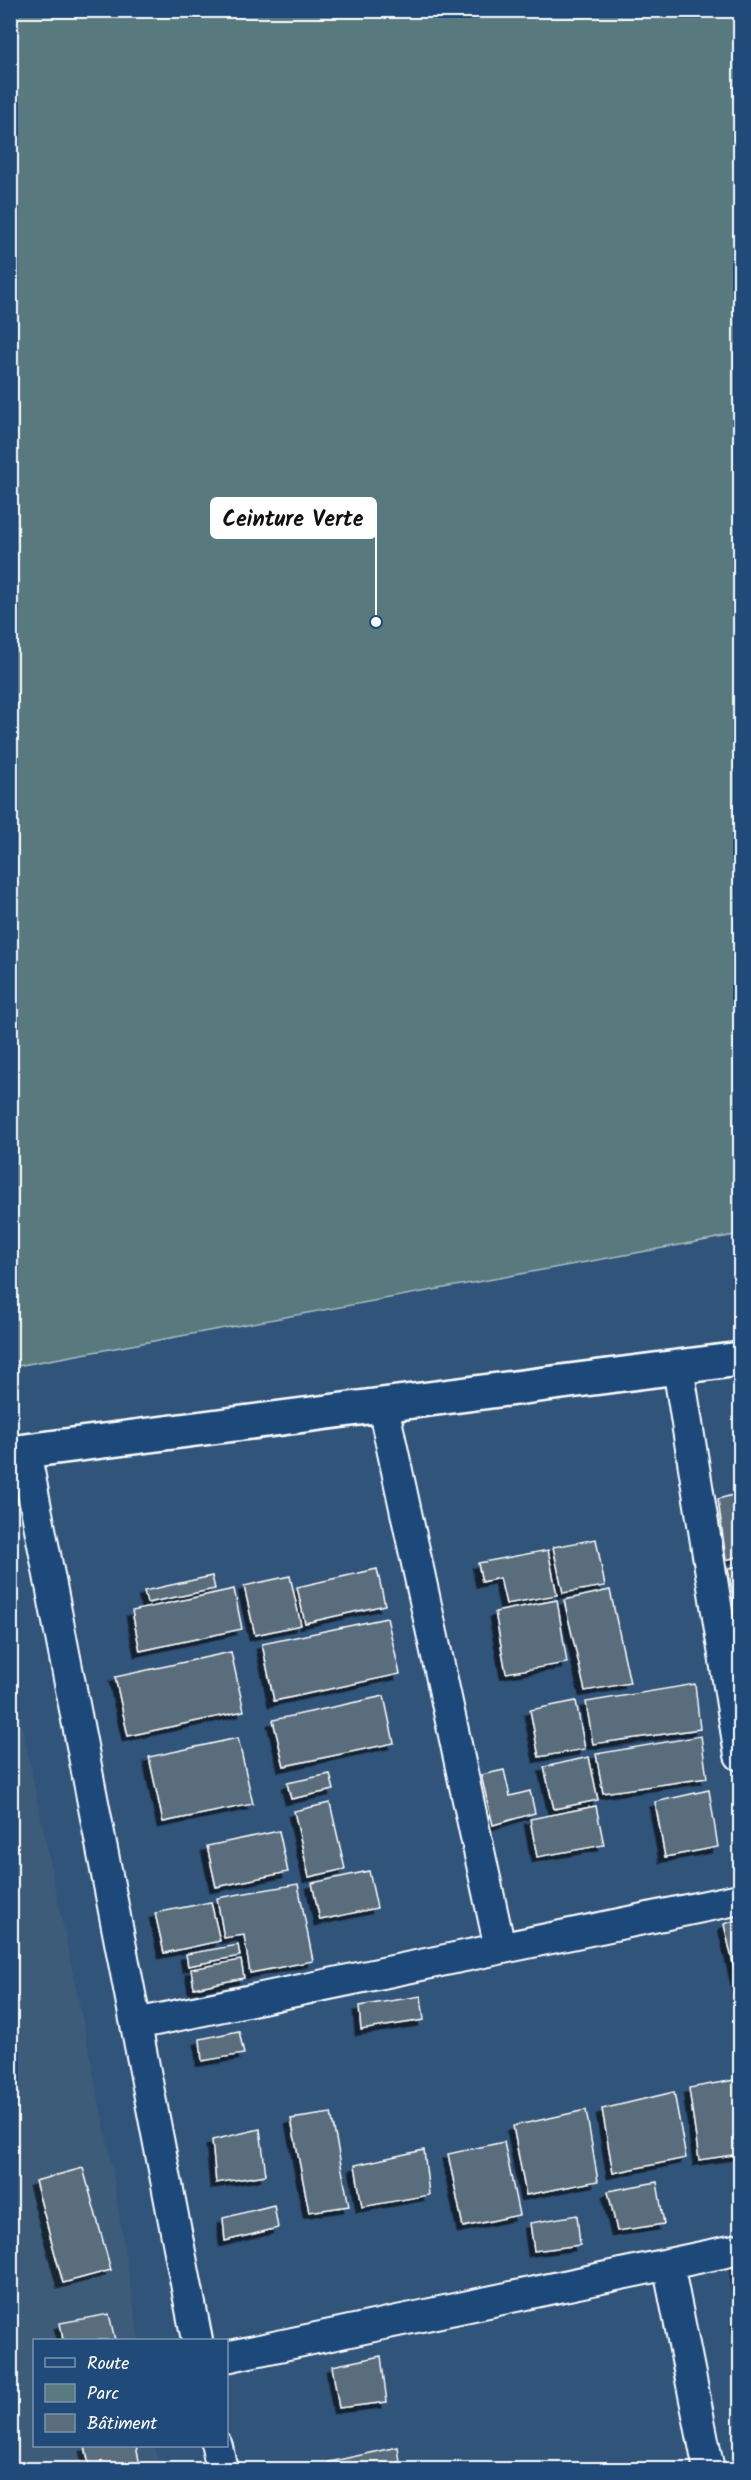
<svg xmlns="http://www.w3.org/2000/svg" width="751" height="2480" font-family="Kalam,sans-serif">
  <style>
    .built { fill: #3d5c7a }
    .green { fill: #597a7f; stroke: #acbcbf; stroke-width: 1.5 }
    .building { fill: #5a6d7b; stroke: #fff; stroke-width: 1.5; filter: url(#shadow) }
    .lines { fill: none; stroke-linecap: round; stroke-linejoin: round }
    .street-casing { stroke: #fff; stroke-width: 34 }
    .secondary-casing { stroke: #fff; stroke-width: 38 }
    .street { stroke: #1f4a7a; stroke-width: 30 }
    .secondary { stroke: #1f4a7a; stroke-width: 33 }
    .leader { fill: none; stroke: #fff; stroke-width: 2 }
    .callout-dot { fill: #fff; stroke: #1f4a7a; stroke-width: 2 }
    .callout { fill: #fff; stroke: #fff; stroke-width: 2 }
    .callout-label { font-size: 22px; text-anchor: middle; font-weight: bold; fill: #111 }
  </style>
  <defs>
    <filter id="shadow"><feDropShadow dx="-5.5" dy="5.5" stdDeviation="0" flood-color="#0009"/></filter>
  </defs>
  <rect width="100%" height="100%" fill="#31547a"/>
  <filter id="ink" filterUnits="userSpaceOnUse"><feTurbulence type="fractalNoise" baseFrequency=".0167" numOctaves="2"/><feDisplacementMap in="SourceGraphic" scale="12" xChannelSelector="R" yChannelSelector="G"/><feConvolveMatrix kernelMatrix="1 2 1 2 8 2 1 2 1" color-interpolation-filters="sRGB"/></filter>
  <g filter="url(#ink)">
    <path class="built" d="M10 1667 109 2149 139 2340H34V2446H155L159 2469H11Z"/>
    <path class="green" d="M11 10 740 11V1234L11 1367Z"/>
    <path class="building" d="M740 1493V1556L726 1560 718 1499Z
      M596 1539 605 1586 563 1593 553 1547Z
      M548 1550 557 1595 506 1604 500 1578 482 1582 478 1563Z
      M740 1566V1605L735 1606 728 1568Z
      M377 1569 385 1605 305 1623 297 1587Z
      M212 1576 215 1589 147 1603 144 1591Z
      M290 1576 301 1625 255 1635 244 1586Z
      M234 1589 242 1629 140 1651 132 1611Z
      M610 1590 630 1683 585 1691 564 1600Z
      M557 1600 567 1663 506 1673 495 1612Z
      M387 1618 400 1674 274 1701 262 1644Z
      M231 1652 244 1711 128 1736 115 1677Z
      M695 1684 700 1729 593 1744 586 1702Z
      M384 1696 394 1743 284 1766 273 1720Z
      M576 1701 585 1749 539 1757 530 1710Z
      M701 1736 707 1778 603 1793 596 1754Z
      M238 1738 253 1804 163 1822 149 1757Z
      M589 1757 598 1800 554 1809 544 1767Z
      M504 1770 510 1796 530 1791 535 1813 493 1825 481 1775Z
      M330 1774 334 1790 291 1799 287 1783Z
      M709 1790 718 1847 665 1857 655 1802Z
      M330 1803 345 1869 309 1877 294 1811Z
      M596 1806 604 1845 537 1857 530 1819Z
      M279 1831 288 1872 216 1887 207 1846Z
      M369 1871 377 1908 320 1920 312 1883Z
      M298 1884 313 1961 250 1973 244 1935 224 1938 217 1898Z
      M211 1902 220 1941 164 1953 155 1913Z
      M740 1919V1994L724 1924Z
      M238 1945 240 1956 188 1966 186 1954Z
      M241 1960 244 1978 194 1988 191 1969Z
      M421 1996 424 2020 361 2030 359 2006Z
      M239 2031 244 2054 202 2061 200 2039Z
      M740 2079V2154L699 2160 689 2088Z
      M674 2092 686 2158 613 2173 602 2109Z
      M586 2110 598 2181 526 2195 513 2126Z
      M331 2113 349 2206 309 2212 291 2119Z
      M260 2129 266 2175 216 2183 212 2140Z
      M504 2142 519 2215 463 2227 448 2154Z
      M424 2150 429 2195 362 2207 355 2165Z
      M83 2168 111 2270 63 2283 35 2181Z
      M657 2182 664 2224 617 2231 608 2191Z
      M274 2205 278 2228 225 2241 223 2218Z
      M577 2215 580 2245 534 2251 530 2223Z
      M735 2260H740V2301Z
      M109 2314 115 2340H63L60 2323Z
      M740 2318V2341L737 2319Z
      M381 2356 387 2402 339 2408 332 2366Z
      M85 2446H136L141 2470H90Z
      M398 2447 401 2470H330L329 2462Z"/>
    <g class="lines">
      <defs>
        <path id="street" d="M678 1367 740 1755
          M383 1406 500 1948
          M25 1451 197 2340
          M136 2024 740 1899
          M668 2264 709 2470
          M226 2357 740 2249
          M217 2446 222 2470"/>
        <path id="secondary" d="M10 1453 740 1359"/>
      </defs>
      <use href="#street" class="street-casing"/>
      <use href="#secondary" class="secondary-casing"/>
      <use href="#street" class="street"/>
      <use href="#secondary" class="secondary"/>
    </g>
  </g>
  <path class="leader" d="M376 622L376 518"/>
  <circle class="callout-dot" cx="376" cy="622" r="6"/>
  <rect class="callout" x="211" y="498" width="165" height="40" rx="6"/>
  <g class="callout-label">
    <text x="293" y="526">Ceinture Verte</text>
  </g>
  <rect width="751" height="2480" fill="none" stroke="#1f4a7a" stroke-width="36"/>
  <rect x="18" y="18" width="715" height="2444" fill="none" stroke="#fff" stroke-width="2" filter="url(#ink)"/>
  <rect x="33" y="2339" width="195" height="108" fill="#1f4a7a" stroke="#7992af" stroke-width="1.5"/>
  <rect x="45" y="2358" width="30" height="9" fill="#1f4a7a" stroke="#7992af" stroke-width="1.5"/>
  <text x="87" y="2369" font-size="18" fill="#ffffff">Route</text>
  <rect x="45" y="2384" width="30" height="18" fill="#597a7f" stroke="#7992af" stroke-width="1.5"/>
  <text x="87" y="2399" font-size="18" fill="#ffffff">Parc</text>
  <rect x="45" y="2414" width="30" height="18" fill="#5a6d7b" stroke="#7992af" stroke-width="1.5"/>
  <text x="87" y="2429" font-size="18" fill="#ffffff">Bâtiment</text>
</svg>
